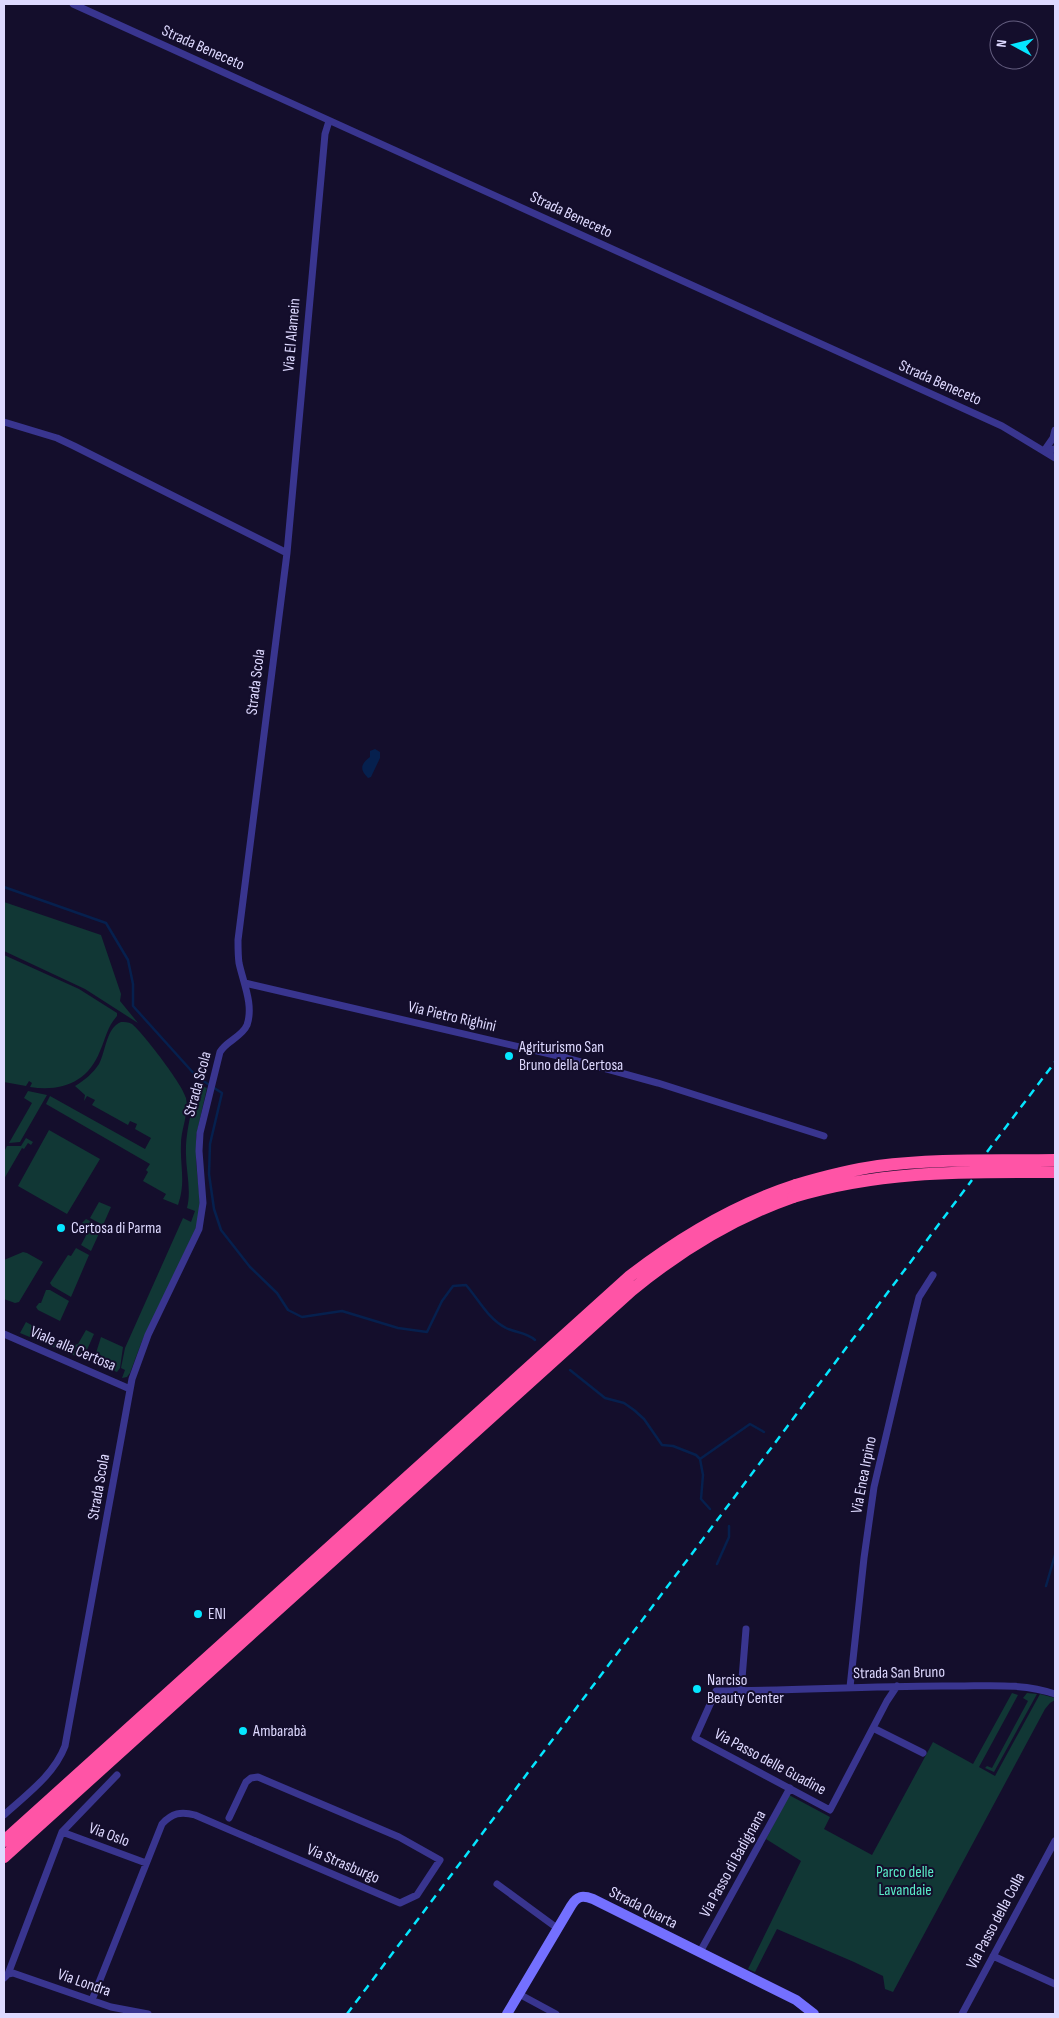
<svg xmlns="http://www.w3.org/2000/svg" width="1059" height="2018" font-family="'Sofia Sans Condensed',sans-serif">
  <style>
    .green { fill: #113735 }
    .water { fill: #06204e }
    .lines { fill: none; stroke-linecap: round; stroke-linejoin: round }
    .stream { stroke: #06204e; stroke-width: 2.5 }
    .street { stroke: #39358f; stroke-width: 7 }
    .secondary { stroke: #7470ff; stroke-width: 10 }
    .highway { stroke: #ff54a6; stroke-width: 12 }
    .rail { stroke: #05e6ff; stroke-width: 2.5; stroke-dasharray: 8 6; stroke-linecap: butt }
    .highway-bridge { stroke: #ff54a6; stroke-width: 12 }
    .poi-dot { fill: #05e6ff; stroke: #140e2c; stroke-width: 2 }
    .labels { text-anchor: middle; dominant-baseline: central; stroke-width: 4; stroke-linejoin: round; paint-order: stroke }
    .street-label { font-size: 16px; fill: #ded9ff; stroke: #140e2c }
    .poi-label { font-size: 16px; fill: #ded9ff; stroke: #140e2c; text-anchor: start }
    .park-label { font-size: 16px; fill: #59ebc7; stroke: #140e2c }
  </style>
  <rect width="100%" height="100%" fill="#140e2c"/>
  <path class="green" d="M4 902 101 935 121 994 120 1001 138 1023 85 989 4 951Z
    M4 955 79 989 117 1013V1016C107 1027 106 1038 100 1051 88 1082 62 1092 30 1087L32 1083 29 1081 26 1086 4 1082Z
    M121 1022C125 1022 128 1022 132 1024 143 1033 183 1085 186 1098 189 1114 181 1129 181 1144 180 1167 186 1182 178 1205L163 1199 166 1194 143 1181 148 1172 146 1170 150 1164 46 1104 50 1096 145 1149 151 1138 135 1129 137 1124 130 1121 128 1125 92 1105 95 1100 87 1096 84 1101 85 1095 75 1086C85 1080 93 1073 99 1064 106 1051 106 1028 121 1022Z
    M202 1086 207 1088 196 1136V1161L200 1203 198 1224 142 1341 130 1373 127 1377 122 1378 125 1370 121 1368 125 1348 183 1218 191 1222 195 1211 187 1208C192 1189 185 1168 186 1149 186 1134 192 1099 202 1086Z
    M28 1091 47 1095 20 1142 9 1143 32 1103 24 1098Z
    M49 1130 100 1159 67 1214 18 1186Z
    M26 1138 33 1142 31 1145 28 1143 24 1149 22 1148 4 1179V1152L7 1146H21Z
    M99 1202 111 1207 103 1225 90 1218Z
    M86 1219 102 1227 91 1251 81 1245 90 1228 82 1223Z
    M76 1248 89 1255 71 1297 52 1286 50 1283 68 1255 71 1256Z
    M23 1252 27 1253 43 1262 19 1302 15 1303 4 1299V1260Z
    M46 1290H50L69 1301 60 1321 38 1310 36 1307 39 1303H41Z
    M26 1322 35 1327 33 1332 37 1334 39 1330 46 1333 44 1337 67 1347 78 1344 86 1330 94 1334 83 1359 20 1333Z
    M101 1337 123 1347 120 1368 117 1372 92 1362 94 1359 99 1361 101 1355 96 1353Z
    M1012 1693 1018 1695 979 1767 995 1776 1040 1694 1055 1698V1700L1050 1703 1045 1709 893 1992 885 1989 883 1976 854 1962 777 1929 755 1972 748 1969 801 1861 766 1839 789 1795 830 1817 824 1829 872 1855 933 1742 973 1764Z
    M1027 1693 1037 1694 994 1772 985 1768 987 1766 992 1768 1028 1701 1023 1698Z"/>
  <path class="water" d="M375 749 380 752V758L371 777 368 778C359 769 361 764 370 757V751Z"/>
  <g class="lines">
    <path class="stream" d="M4 887 106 923 128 960 133 984V1006L197 1077 222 1093 210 1144 209 1174 214 1209 221 1230 250 1267 277 1293 288 1310 302 1317 342 1311 398 1328 427 1332 442 1301 453 1286 466 1285C479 1300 488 1319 506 1328 516 1333 526 1332 535 1340
      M570 1370 605 1398 624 1403 634 1410 644 1419 662 1445 673 1446 696 1455 700 1459 703 1475 701 1499 710 1509
      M700 1459 750 1424 764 1432
      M717 1564 729 1537V1526
      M1046 1586 1055 1555"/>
    <path class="street" d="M73 4 1002 426 1055 458
      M4 422 57 438 74 446 287 553 238 940C238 947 238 956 239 963 243 982 254 1005 247 1025 242 1037 226 1041 220 1052L200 1133 199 1151 203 1203 199 1229 148 1335 132 1379 65 1746C54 1775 26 1795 4 1815
      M1044 451 1053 438 1055 430
      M1044 451 1055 449
      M287 553 325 134 329 121
      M245 983 567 1058 658 1083 824 1136
      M4 1334 130 1389
      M897 1686 887 1701 830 1810 695 1738 716 1691C796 1691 876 1685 957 1686 989 1686 1024 1683 1055 1694
      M850 1687 864 1558 874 1487 915 1313 919 1297 933 1275
      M741 1691 746 1629
      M873 1728 923 1753
      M62 1832 146 1863
      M497 1884 557 1928
      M700 1952 790 1788
      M993 1956 1055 1984
      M8 1974 62 1832 117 1775
      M4 1978 8 1974 13 1973 111 2007 148 2014
      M519 1994 556 2014
      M92 2000 162 1824C172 1813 181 1811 195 1815L400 1903 417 1895 440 1860 399 1837 258 1777 251 1778 246 1782 229 1818
      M962 2014 1055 1841"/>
    <path class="secondary" d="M507 2014 571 1906C577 1896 582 1895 593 1899L796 2000 814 2014"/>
    <path class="highway" d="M4 1841 630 1276C681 1237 734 1205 796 1185
      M4 1857 632 1290C681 1250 733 1218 793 1197"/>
    <path class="rail" d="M987 1152 1055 1062
      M347 2014 972 1180"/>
    <path class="highway-bridge" d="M796 1185C823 1177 850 1170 878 1166 937 1158 996 1161 1055 1160
      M793 1197C882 1170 964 1172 1055 1172"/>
  </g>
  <g class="poi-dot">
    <circle cx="509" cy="1056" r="5"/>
    <circle cx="61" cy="1228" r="5"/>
    <circle cx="198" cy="1614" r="5"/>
    <circle cx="697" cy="1689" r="5"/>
    <circle cx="243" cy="1731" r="5"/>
  </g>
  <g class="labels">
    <g class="street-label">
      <text transform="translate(203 48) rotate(24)">Strada Beneceto</text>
      <text transform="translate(571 215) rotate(25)">Strada Beneceto</text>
      <text transform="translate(292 335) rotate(-85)">Via El Alamein</text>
      <text transform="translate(940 383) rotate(24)">Strada Beneceto</text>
      <text transform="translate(256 682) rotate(-83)">Strada Scola</text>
      <text transform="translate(452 1017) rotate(13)">Via Pietro Righini</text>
      <text transform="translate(198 1084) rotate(-75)">Strada Scola</text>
      <text transform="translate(73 1349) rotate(23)">Viale alla Certosa</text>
      <text transform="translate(864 1475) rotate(-79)">Via Enea Irpino</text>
      <text transform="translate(99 1487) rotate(-80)">Strada Scola</text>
      <text transform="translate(899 1673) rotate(-1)">Strada San Bruno</text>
      <text transform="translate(770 1762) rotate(28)">Via Passo delle Guadine</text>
      <text transform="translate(109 1835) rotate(20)">Via Oslo</text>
      <text transform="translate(343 1864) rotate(23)">Via Strasburgo</text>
      <text transform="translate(733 1864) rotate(-61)">Via Passo di Badignana</text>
      <text transform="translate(643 1908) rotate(27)">Strada Quarta</text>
      <text transform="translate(996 1921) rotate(-62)">Via Passo della Colla</text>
      <text transform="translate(84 1983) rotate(19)">Via Londra</text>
    </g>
    <g class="poi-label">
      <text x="519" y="1047">Agriturismo San<tspan x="519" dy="18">Bruno della Certosa</tspan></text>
      <text x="71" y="1228">Certosa di Parma</text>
      <text x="208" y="1614">ENI</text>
      <text x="707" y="1680">Narciso<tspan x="707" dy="18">Beauty Center</tspan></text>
      <text x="253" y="1731">Ambarabà</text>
    </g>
    <g class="park-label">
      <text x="905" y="1872">Parco delle<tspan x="905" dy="18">Lavandaie</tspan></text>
    </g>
  </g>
  <rect width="1059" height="2018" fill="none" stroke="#ded9ff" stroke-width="10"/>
  <g transform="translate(1014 45) rotate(277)"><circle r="24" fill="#140e2c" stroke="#655f80"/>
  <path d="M0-4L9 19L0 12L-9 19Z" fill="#05e6ff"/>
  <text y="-8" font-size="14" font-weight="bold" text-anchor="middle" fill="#ded9ff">N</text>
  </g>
</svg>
